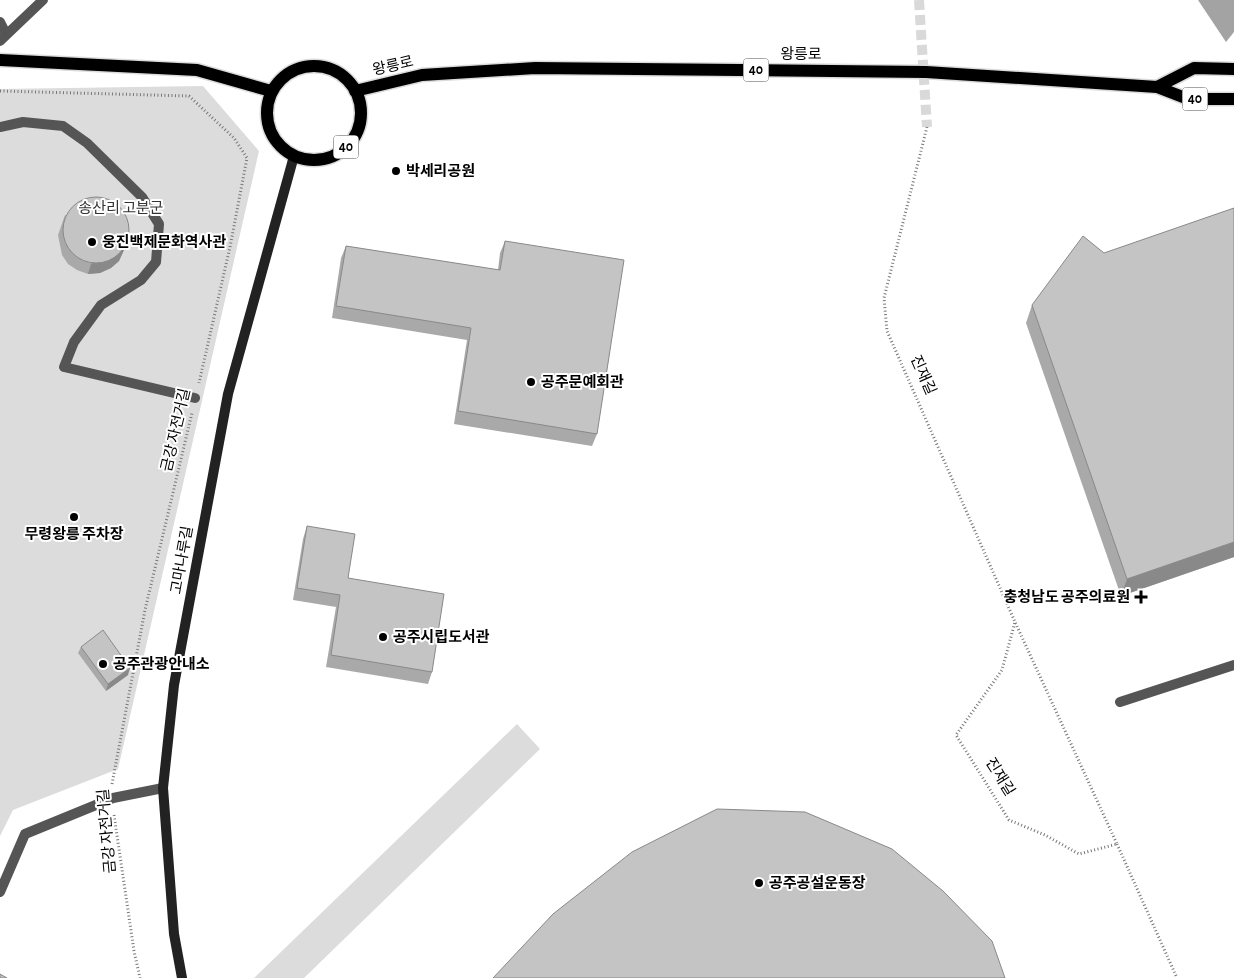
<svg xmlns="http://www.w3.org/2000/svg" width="1234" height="978" font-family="'Alegreya Sans','Noto Sans KR',sans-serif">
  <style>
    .green { fill: #dcdcdc }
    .water { fill: #a3a3a3 }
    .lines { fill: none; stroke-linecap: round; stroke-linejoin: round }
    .street-tunnel { stroke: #d9d9d9; stroke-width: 10; stroke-dasharray: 10 5; stroke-linecap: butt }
    .primary-casing { stroke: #dbdbdb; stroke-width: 15 }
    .path { stroke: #777; stroke-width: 3; stroke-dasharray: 1 2.5; stroke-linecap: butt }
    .lane { stroke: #555; stroke-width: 10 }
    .street { stroke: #555; stroke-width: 10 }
    .secondary { stroke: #222; stroke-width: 10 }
    .primary { stroke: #000; stroke-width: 12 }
    .wall { fill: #a9a9a9 }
    .shaded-wall { fill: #898989 }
    .building { fill: #c4c4c4; stroke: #898989 }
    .poi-dot { fill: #000; stroke: #fff; stroke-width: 2 }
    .labels { text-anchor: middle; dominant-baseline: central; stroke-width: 4; stroke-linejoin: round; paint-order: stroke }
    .shield { fill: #fff; stroke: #4c4c4c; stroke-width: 1 }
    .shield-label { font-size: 14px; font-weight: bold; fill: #000 }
    .street-label { font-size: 15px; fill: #000; stroke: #fff }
    .poi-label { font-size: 15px; font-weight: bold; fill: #000; stroke: #fff; text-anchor: start }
    .park-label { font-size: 15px; fill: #333; stroke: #fff }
  </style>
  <rect width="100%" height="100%" fill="#fff"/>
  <path class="green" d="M203 86 259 151 118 769 13 810 0 836V89Z
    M517 724 540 749 304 978H254Z"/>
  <path class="water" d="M1198 0H1234V32L1226 42Z"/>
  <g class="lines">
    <path class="street-tunnel" d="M919 0 927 127"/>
    <defs>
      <path id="primary" d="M0 60 197 70 271 91
        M267 113a47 47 0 1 1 94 0a47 47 0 1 1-94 0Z
        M1157 87 1194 68 1234 69
        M355 91 422 75 535 68 926 72 1157 87 1188 99H1234"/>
    </defs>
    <use href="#primary" class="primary-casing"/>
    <path class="path" d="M0 91 189 96 234 138 247 158 230 247 199 383
      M927 127 884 298 887 331 1015 622 1002 670 956 735 1009 820 1045 835 1079 854 1117 844 1015 622
      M112 784 145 610 192 413
      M114 815 134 951 140 978
      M1117 844 1177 978"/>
    <path class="lane" d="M0 22 6 34
      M1120 702 1234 665
      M0 892 25 834 113 798 163 788"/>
    <path class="street" d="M0 41 43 0
      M0 127 23 122 63 126 87 143 142 197 159 224 156 262 141 280 101 305 74 342 64 367 195 398"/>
    <path class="secondary" d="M182 978 174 934 163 788 174 685 228 394 294 156"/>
    <use href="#primary" class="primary"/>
  </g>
  <path class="wall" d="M65 215 124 250 119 261 111 268 100 273 88 274 77 270 68 264 62 255 58 235Z
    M505 241 597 434 592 446 454 424 467 340 332 318 341 258 346 246 498 270 500 253Z
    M1032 305 1234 557 1121 596 1026 323Z
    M307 526 348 578 432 672 428 684 326 667 336 607 293 600 303 539Z
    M81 647 128 675 106 691 78 653Z"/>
  <path class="shaded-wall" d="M128 241 124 250 119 261 111 268 100 273 88 274 91 264Z
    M1234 542V557L1121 596 1127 579Z
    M130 668 128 675 106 691 108 684Z"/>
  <path class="building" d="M63 230a33 33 0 1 1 66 0a33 33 0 1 1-66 0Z
    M1234 208V542L1127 579 1032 305 1083 236 1104 253Z
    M505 241 624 260 597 434 458 411 471 328 336 306 346 246 500 270Z
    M307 526 355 534 348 578 444 594 432 672 331 655 340 595 297 588Z
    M103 630 130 668 108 684 81 647Z
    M717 809 805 812 892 849 943 891 992 941 1005 978H493L553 914 632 852Z
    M0 974 7 978H0Z"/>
  <g class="poi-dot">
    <circle cx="396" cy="171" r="5"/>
    <circle cx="92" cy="242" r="5"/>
    <circle cx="531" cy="382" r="5"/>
    <circle cx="74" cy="517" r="5"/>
    <path d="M1138.5 589.5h5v5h5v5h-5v5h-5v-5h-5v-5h5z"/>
    <circle cx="383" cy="637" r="5"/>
    <circle cx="103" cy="664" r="5"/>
    <circle cx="759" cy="883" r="5"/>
  </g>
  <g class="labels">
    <g class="shield">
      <rect x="743.5" y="58.5" width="25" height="23" rx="4"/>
      <rect x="1182.5" y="87.5" width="25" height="23" rx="4"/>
      <rect x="333.5" y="135.5" width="25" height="23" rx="4"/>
    </g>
    <g class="shield-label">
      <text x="756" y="70">40</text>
      <text x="1195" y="99">40</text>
      <text x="346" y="147">40</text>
    </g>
    <g class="street-label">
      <text x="801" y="54">왕릉로</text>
      <text transform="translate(393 66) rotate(-13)">왕릉로</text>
      <text transform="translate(923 375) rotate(66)">진재길</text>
      <text transform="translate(176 430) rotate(-77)">금강 자전거길</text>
      <text transform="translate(182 560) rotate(-80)">고마나루길</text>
      <text transform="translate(1000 777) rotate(58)">진재길</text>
      <text transform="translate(107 831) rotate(-95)">금강 자전거길</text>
    </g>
    <g class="poi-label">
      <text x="406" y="171">박세리공원</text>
      <text x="102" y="242">웅진백제문화역사관</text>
      <text x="541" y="382">공주문예회관</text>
      <text x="74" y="534" text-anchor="middle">무령왕릉 주차장</text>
      <text x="1130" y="597" text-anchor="end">충청남도 공주의료원</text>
      <text x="393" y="637">공주시립도서관</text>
      <text x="113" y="664">공주관광안내소</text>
      <text x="769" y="883">공주공설운동장</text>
    </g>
    <g class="park-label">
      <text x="121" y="208">송산리 고분군</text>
    </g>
  </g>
</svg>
